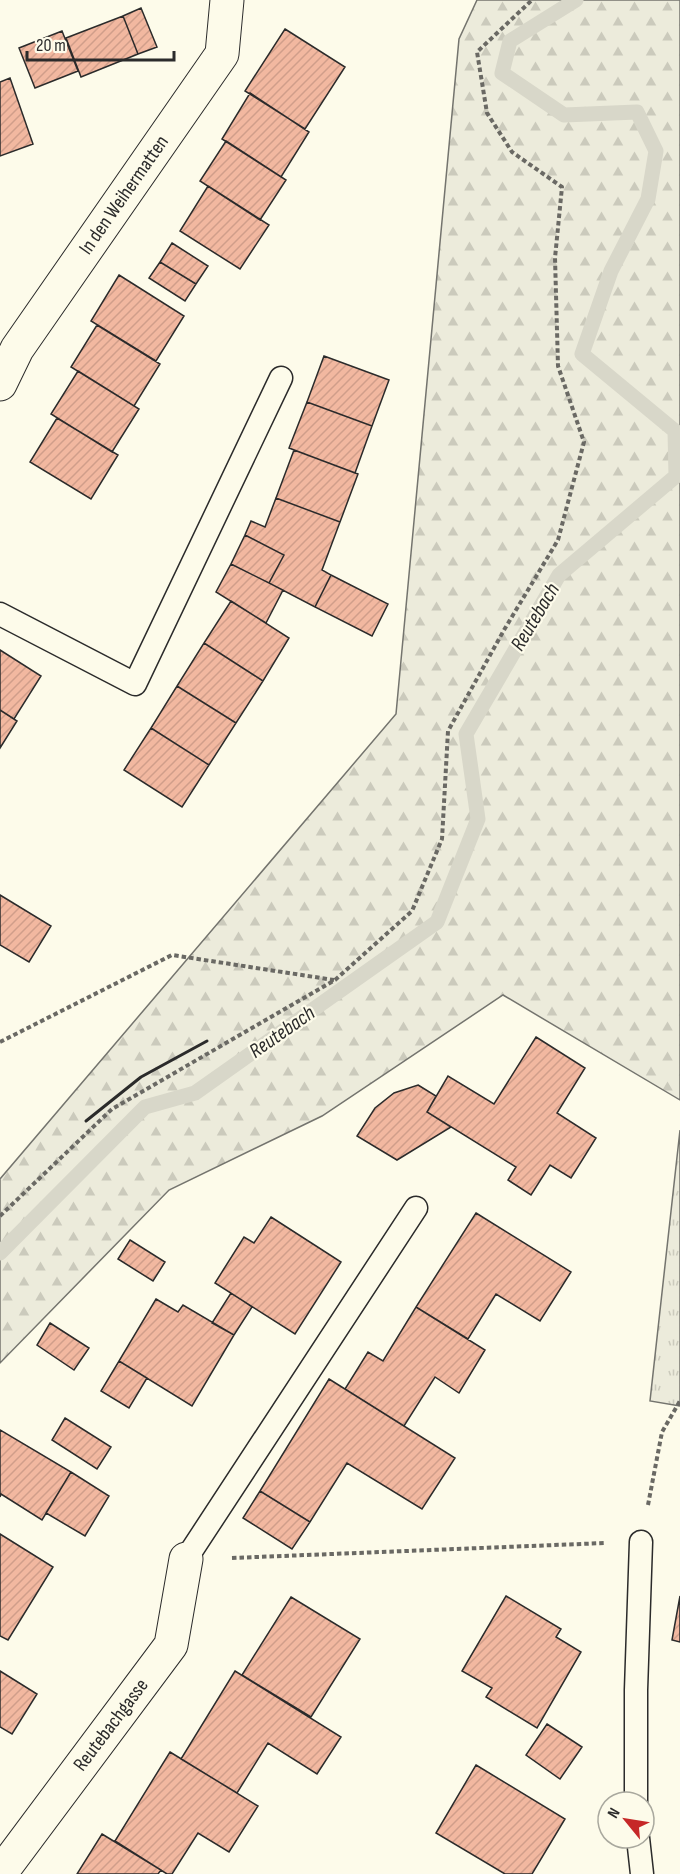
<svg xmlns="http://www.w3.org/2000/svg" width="680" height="1874" font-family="'Sofia Sans Condensed',sans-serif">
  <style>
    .grass { fill: url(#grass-tufts); stroke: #74746e; stroke-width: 1.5 }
    .forest { fill: url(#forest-firs); stroke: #74746e; stroke-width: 1.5 }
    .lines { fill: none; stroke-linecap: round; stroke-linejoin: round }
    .stream { stroke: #d8d7c9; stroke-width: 15 }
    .building { fill: url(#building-hatch); stroke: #2b2b2b; stroke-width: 1.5 }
    .lane-casing { stroke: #2b2b2b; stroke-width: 25 }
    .street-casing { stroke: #2b2b2b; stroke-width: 35 }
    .path { stroke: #6a6964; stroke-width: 4; stroke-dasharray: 4.5 3; stroke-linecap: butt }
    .lane { stroke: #fdfbea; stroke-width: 22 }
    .street { stroke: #fdfbea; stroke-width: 33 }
    .wall { stroke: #2b2b2b; stroke-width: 3 }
    .labels { text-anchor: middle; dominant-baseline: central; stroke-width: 4.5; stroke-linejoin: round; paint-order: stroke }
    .street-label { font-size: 20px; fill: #2b2b2b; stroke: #fdfbea }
    .water-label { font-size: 21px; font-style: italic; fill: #2b2b2b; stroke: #fdfbea }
  </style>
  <defs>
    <pattern id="grass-tufts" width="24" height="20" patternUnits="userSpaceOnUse" patternTransform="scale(1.5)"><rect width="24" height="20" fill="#ecebdb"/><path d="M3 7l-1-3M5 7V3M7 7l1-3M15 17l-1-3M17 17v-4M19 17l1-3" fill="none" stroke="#cbcabc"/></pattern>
    <pattern id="forest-firs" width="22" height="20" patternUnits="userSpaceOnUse" patternTransform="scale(1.5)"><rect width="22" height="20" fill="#ecebdb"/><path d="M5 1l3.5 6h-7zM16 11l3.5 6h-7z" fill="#cbcabc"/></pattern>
    <pattern id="building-hatch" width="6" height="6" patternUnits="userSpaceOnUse" patternTransform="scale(1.5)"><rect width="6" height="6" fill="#f2b8a0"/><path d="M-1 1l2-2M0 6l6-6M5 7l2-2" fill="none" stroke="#d09e8a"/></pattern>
  </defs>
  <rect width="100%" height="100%" fill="#fdfbea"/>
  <path class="grass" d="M680 1130V1406L650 1401Z"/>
  <path class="forest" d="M477 0H680V1100L503 995 322 1116 169 1190 0 1363V1179L396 714 459 39Z"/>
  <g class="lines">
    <path class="stream" d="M0 1253 145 1107 195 1093 437 922 478 819 466 734 559 575 676 476 675 431 582 354 611 271 648 199 656 151 637 112 564 115 502 73 510 41 576 0"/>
  </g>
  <path class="building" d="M141 8 157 47 138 54 123 16Z
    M123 16 138 54 81 77 66 38Z
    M285 29 345 67 305 129 245 91Z
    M62 31 78 71 35 88 19 48Z
    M10 78 33 144 0 156V82Z
    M250 93 309 132 281 177 222 139Z
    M226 141 286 180 260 220 200 181Z
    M208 186 269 225 240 269 180 231Z
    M172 243 208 266 196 284 160 262Z
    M160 262 196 284 185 301 149 278Z
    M119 275 184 316 156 361 91 321Z
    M97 325 160 364 134 406 71 367Z
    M324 356 389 380 372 426 307 402Z
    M78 371 139 409 112 452 51 414Z
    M307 402 372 426 355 473 289 448Z
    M57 418 118 455 91 499 30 462Z
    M294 450 358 474 340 522 276 498Z
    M276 498 340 522 322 570 331 575 315 607 269 583 284 555 245 535 251 521 265 527Z
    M245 535 284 555 269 583 231 564Z
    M231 564 283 590 266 623 216 592Z
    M331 575 388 604 372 636 315 607Z
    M231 601 289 638 263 681 204 643Z
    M204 643 263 681 236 723 177 686Z
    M0 650 41 676 14 719 0 710Z
    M177 686 236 723 209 765 151 728Z
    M0 710 17 721 0 748Z
    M151 728 209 765 182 807 124 770Z
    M0 895 51 926 29 962 0 945Z
    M536 1037 585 1068 557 1113 596 1138 571 1178 550 1165 531 1195 508 1180 516 1167 427 1112 448 1076 494 1104Z
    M418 1085 436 1096 427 1112 451 1127 397 1160 357 1136 375 1108 394 1093Z
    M476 1213 571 1272 540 1321 496 1294 468 1339 416 1307Z
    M271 1217 341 1262 295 1334 215 1283 244 1237 254 1243Z
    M130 1240 165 1262 153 1281 118 1259Z
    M231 1293 252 1307 234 1335 212 1323Z
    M156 1299 178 1312 183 1305 234 1335 192 1406 119 1361Z
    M416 1307 485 1350 459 1393 435 1377 404 1426 345 1389 368 1352 383 1361Z
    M50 1323 89 1348 74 1370 37 1345Z
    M119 1361 147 1378 129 1408 101 1391Z
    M329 1379 455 1458 422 1509 347 1463 310 1522 260 1491Z
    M65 1418 111 1447 97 1469 52 1440Z
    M0 1430 71 1472 42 1520 1 1494 0 1497Z
    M71 1472 109 1496 85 1536 46 1513Z
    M260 1491 310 1522 292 1549 243 1518Z
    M0 1534 53 1567 8 1640 0 1636Z
    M506 1596 561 1629 556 1637 581 1652 537 1728 486 1697 492 1688 462 1671Z
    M680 1596V1642L672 1640Z
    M291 1597 360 1639 311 1717 242 1675Z
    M0 1671 37 1694 12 1734 0 1727Z
    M235 1671 341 1737 317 1774 268 1743 237 1793 181 1759Z
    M547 1724 582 1747 560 1779 526 1755Z
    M170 1752 258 1806 229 1852 198 1833 172 1874H167L115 1841Z
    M476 1765 565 1819 532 1874H505L436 1833Z
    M102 1834 161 1870 158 1874H77Z"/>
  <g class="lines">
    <defs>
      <path id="lane" d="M0 614 135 684 281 378
        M186 1559 416 1208
        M636 1802V1690L641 1542
        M638 1838 642 1874"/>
      <path id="street" d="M0 384 17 349 222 54 227 0
        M0 1874 171 1645 186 1559"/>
    </defs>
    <use href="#lane" class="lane-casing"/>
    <use href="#street" class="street-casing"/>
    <path class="path" d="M0 1042 172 955 334 980
      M0 1216 112 1109 335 980 412 911 442 839 448 731 504 630 558 540 584 442 558 366 555 258 562 187 512 152 487 113 477 52 532 0
      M648 1505 662 1432 680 1401
      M232 1558 605 1543"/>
    <use href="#lane" class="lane"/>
    <use href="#street" class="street"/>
    <path class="wall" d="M86 1121 141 1077 207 1041"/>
  </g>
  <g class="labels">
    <g class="street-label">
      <text transform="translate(124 195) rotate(-55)">In den Weihermatten</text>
      <text transform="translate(111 1725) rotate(-53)">Reutebachgasse</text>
    </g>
    <g class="water-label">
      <text transform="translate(535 617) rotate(-59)">Reutebach</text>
      <text transform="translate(282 1032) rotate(-35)">Reutebach</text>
    </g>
  </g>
  <g transform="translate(626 1820) rotate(300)"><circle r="28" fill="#fdfbea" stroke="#a9a89e" stroke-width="1.5"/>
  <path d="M0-4.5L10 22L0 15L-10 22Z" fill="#c62828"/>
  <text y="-9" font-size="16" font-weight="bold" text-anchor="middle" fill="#2b2b2b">N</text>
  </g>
  <path d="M27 51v9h147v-9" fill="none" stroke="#2b2b2b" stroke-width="3"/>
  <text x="36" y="51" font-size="18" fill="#2b2b2b" stroke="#fdfbea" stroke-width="4.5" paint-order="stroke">20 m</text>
</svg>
